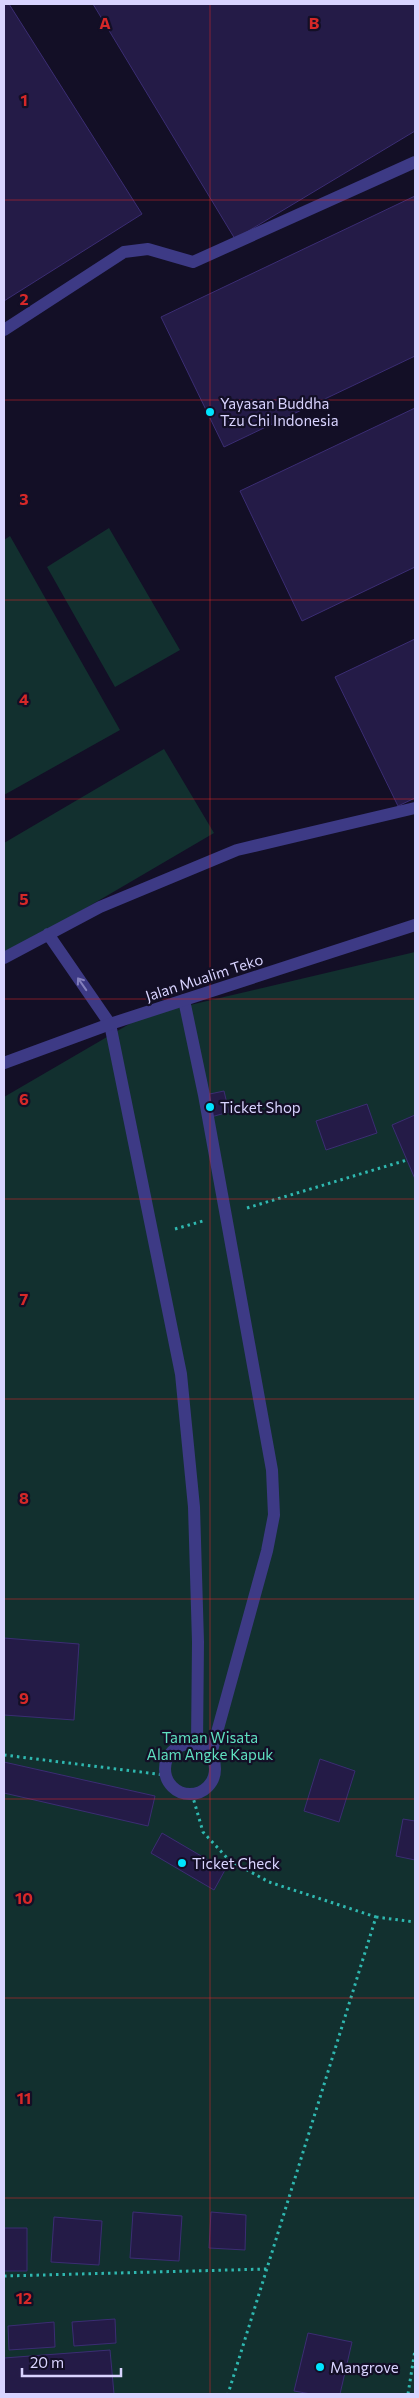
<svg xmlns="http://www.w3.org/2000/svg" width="419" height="2398" font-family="Commissioner,sans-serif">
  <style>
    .green { fill: #12302f }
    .building { fill: #241b47; stroke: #3b2d73 }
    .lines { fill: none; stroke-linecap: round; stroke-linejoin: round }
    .path { stroke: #2fb8b0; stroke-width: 3; stroke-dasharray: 2.5 4; stroke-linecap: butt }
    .service { stroke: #3d3a85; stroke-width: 12 }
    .minor { stroke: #3d3a85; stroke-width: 12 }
    .oneway { stroke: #837fbc }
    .grid { fill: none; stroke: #d62828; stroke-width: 1; stroke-opacity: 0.55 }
    .poi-dot { fill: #00e5ff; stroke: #130f26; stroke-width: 2 }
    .labels { text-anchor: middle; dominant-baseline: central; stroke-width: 4.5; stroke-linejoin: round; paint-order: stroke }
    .poi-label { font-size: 15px; fill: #d9d4ff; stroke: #130f26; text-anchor: start }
    .street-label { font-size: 15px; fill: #d9d4ff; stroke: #130f26 }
    .park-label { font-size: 15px; fill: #5fe0c0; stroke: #130f26 }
    .grid-label { font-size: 16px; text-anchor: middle; font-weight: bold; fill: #d62828; stroke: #130f26; stroke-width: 4.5; stroke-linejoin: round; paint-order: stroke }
  </style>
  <rect width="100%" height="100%" fill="#130f26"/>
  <path class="green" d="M109 528 180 650 115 687 47 567Z
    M10 536 120 730 4 795V540Z
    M164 749 214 833 4 956V843Z
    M415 952V2394H4V1097L143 1016Z"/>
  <path class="building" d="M4 4H9L142 214 4 301Z
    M93 4H415V131L235 239Z
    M415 196V356L224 447 161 317Z
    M415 408V567L302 621 240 491Z
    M415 639V798L398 806 335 677Z
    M224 1091 229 1112 211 1117 205 1095Z
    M367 1104 377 1133 326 1150 316 1121Z
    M415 1115V1179L392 1125Z
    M4 1638 79 1644 74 1720 4 1715Z
    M320 1759 355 1771 339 1822 304 1811Z
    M4 1762 155 1796 148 1826 4 1793Z
    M403 1819 415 1821V1860L396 1856Z
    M162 1833 225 1870 214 1890 151 1853Z
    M133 2212 182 2216 179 2261 130 2258Z
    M211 2212 246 2215 245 2250 209 2248Z
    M54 2217 102 2221 99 2265 51 2262Z
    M4 2228H27V2271H4Z
    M115 2319 116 2343 74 2346 72 2322Z
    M54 2322 55 2347 9 2350 8 2326Z
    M308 2333 352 2342 340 2394H311L294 2391Z
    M110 2350 114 2394H4V2358Z"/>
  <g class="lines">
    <path class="path" d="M247 1208 407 1160
      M175 1229 203 1221
      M4 1755 165 1775
      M192 1794 203 1832 229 1860 269 1882 376 1917 228 2394
      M376 1917 415 1922
      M4 2276 267 2269
      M408 2394 415 2350"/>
    <path class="service" d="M4 330 124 252 148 249 193 262 415 162
      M48 934 110 1024 181 1374 194 1507 198 1642 197 1744
      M4 958 100 907 237 850 415 808
      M184 1000 204 1095 272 1470 274 1515 267 1551 211 1754
      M165 1769a25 25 0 1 1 50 0a25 25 0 1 1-50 0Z"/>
    <path class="minor" d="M4 1063 110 1024 415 925"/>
  </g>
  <defs><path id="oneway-shaft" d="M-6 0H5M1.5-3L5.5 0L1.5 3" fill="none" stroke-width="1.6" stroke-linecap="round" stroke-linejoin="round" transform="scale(1.25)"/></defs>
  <use class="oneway" href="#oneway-shaft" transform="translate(82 984) rotate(-125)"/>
  <path class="grid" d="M210 4V2394M4 200H415M4 400H415M4 600H415M4 799H415M4 999H415M4 1199H415M4 1399H415M4 1599H415M4 1799H415M4 1998H415M4 2198H415"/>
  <g class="poi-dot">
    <circle cx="210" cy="412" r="5"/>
    <circle cx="210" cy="1107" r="5"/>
    <circle cx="182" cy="1863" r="5"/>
    <circle cx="320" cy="2367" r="5"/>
  </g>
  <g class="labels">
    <g class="poi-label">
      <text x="220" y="403">Yayasan Buddha<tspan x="220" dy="17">Tzu Chi Indonesia</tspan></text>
      <text x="220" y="1107">Ticket Shop</text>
      <text x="192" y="1863">Ticket Check</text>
      <text x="330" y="2367">Mangrove</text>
    </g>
    <g class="street-label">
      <text transform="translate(204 977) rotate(-18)">Jalan Mualim Teko</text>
    </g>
    <g class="park-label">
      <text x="210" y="1737">Taman Wisata<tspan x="210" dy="17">Alam Angke Kapuk</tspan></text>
    </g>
  </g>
  <g class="grid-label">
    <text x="105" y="29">A</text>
    <text x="314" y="29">B</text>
    <text x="24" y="106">1</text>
    <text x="24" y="305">2</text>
    <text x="24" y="505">3</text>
    <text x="24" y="705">4</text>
    <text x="24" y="905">5</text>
    <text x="24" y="1105">6</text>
    <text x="24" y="1305">7</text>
    <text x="24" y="1504">8</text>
    <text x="24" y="1704">9</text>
    <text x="24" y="1904">10</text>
    <text x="24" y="2104">11</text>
    <text x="24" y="2304">12</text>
  </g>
  <rect width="419" height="2398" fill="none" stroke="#d9d4ff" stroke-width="10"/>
  <path d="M22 2368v8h99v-8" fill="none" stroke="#d9d4ff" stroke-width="2.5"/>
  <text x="30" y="2368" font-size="15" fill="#d9d4ff" stroke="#130f26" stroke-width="4" paint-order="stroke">20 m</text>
</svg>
